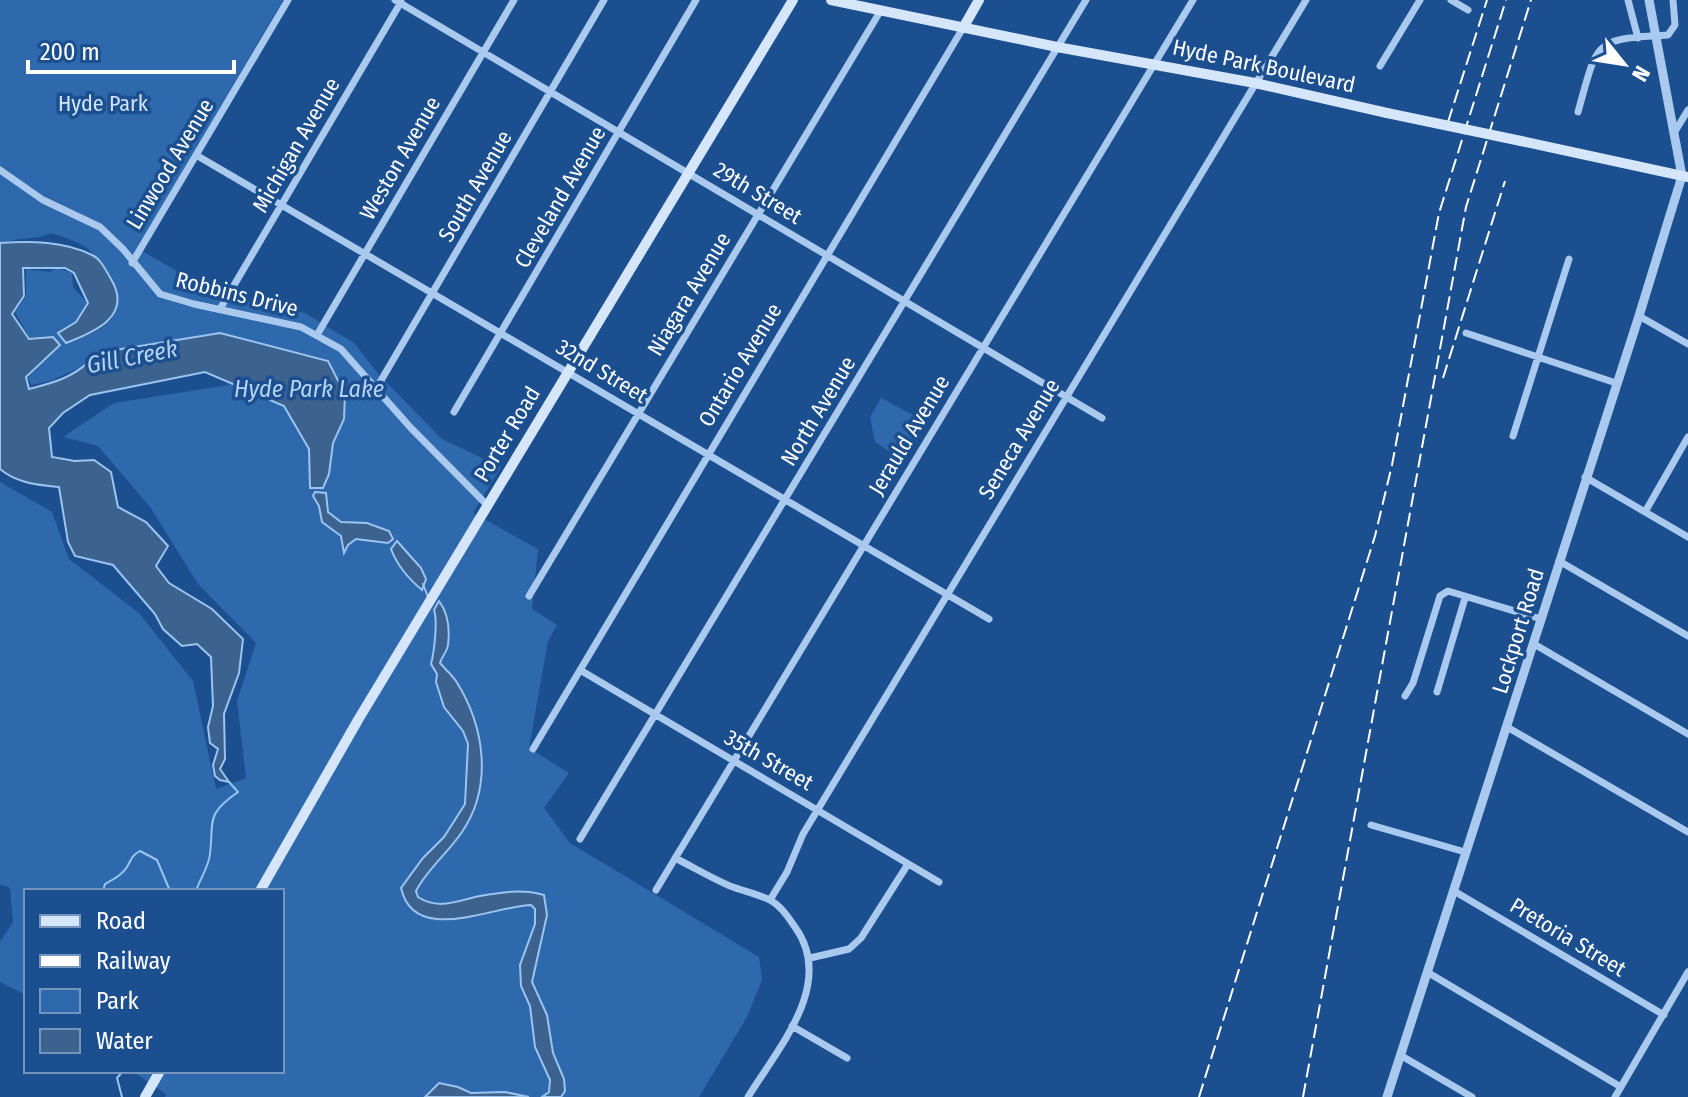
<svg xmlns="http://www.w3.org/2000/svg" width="1688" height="1097" font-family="'Fira Sans Condensed',sans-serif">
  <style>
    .green { fill: #2e69ad }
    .water { fill: #3c6290; stroke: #9cc4f0; stroke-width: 2 }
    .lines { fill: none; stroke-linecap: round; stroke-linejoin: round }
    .stream { stroke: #9cc4f0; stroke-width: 2 }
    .minor { stroke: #a9c9ee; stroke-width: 7 }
    .tertiary { stroke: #a9c9ee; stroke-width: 9 }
    .secondary { stroke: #d6e6fa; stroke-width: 10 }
    .rail { stroke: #fff; stroke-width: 2; stroke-dasharray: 14 6; stroke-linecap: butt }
    .secondary-bridge { stroke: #d6e6fa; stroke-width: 10 }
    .labels { text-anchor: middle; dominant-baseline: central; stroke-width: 7; stroke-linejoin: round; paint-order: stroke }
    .street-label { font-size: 22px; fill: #fff; stroke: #1b4f8f }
    .park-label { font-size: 22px; fill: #cfe3fa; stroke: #1b4f8f }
    .water-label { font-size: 24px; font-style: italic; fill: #b5d3f5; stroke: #1b4f8f }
  </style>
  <rect width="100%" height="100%" fill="#1b4f8f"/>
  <path class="green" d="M0 0H283L137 248 220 296 305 313 354 343 380 376 442 439 501 467 473 513 538 549 532 609 557 625 548 641 529 748 569 773 544 808 570 843 759 957 762 980 747 1017 699 1097H165L166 1094 132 1071H282V891H26V995L0 982V942L13 922 10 888 0 884V482L52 512 69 559 139 613 193 681 216 789 246 778 237 701 256 643 198 584 150 507 98 446 63 437 114 403 260 380 220 333 97 352 81 367 50 381 31 385 28 378 60 345 53 337 30 339 15 312 26 297V269L49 272 57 268 72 273 73 287 87 303 75 321 58 333 65 343C100 334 134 316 109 276 101 263 94 251 80 244 71 239 60 236 51 233 34 241 16 236 0 245Z
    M881 398 915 416 921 427 901 459 875 442 870 417Z"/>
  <path class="water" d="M0 243C31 241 64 241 92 255 101 259 106 271 111 279 133 316 95 332 66 343L58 333 76 322 88 303 74 273 65 268H23L24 296 12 314 29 339 53 337 60 345 26 377 29 389C57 382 78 376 97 353L220 333 328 361 345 394 344 419 333 443 329 474 323 488H310L309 449 284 406 205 372 90 395 63 413 49 428 52 457 75 461 94 460 111 472 118 507 146 522 168 546 156 566 169 583 212 609 243 639 239 673 224 714 225 759 220 769 229 782 220 780 215 776 213 765 218 749 210 743 208 727 213 706 211 657 197 644 182 646 163 629 155 614 113 565 75 556 68 542 59 487C38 485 16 483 0 469Z
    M315 492 326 493 328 512 341 522 367 523 389 531 393 539 388 543 356 539 348 545 344 553 341 536 322 522 319 506 313 496Z
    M397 541 421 568 426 579 422 590C410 580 397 565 391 549Z
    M439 601C448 613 450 629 448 645 447 652 442 656 440 663 445 669 451 674 456 681 485 727 493 786 462 832 448 853 427 869 416 891L418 897C439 911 459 900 480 896 502 892 523 889 544 895L547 915 532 982 547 1015 553 1053 564 1079 565 1091 561 1097H542L549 1092 550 1080 535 1047 530 1006 521 986 520 965 535 924V909L531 905C493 906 414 946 401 888L423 858 444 837 465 804 468 744 463 731 444 707 436 682 437 674 431 664C434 653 438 621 434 610Z
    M439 1083 458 1087 471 1093 505 1092 529 1097H425Z"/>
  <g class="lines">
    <path class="stream" d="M423 584 428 597
      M103 891 105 884C114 879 122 875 127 867 132 859 131 856 140 851L157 860 170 891
      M196 891C200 879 209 866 210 854 214 820 205 815 238 792L229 782
      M122 1097 117 1078 123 1071"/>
    <path class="minor" d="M395 0 1102 418
      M1451 0 1468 10
      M1628 0 1638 38
      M1380 66 1420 0
      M1578 112C1598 41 1592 39 1668 35L1675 25 1673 0
      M1674 133 1688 110
      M196 155 989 619
      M0 170 43 200 100 227 123 249 160 294 194 304 301 327 341 349 410 427 487 505
      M132 263 288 0
      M220 309 401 2
      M1639 316 1688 344
      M1466 333 1616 383
      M317 335 514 0
      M376 389 604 0
      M454 412 696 0
      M1513 436 1569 259
      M1585 477 1688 537
      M1645 512 1688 437
      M1559 561 1688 636
      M529 596 881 10
      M1534 644 1688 734
      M580 670 939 882
      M1437 692 1465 598
      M1405 696 1413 683 1440 596 1448 591 1541 619
      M1507 727 1688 832
      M533 749 963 28
      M1371 825 1465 852
      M580 839 1086 0
      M675 858C693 867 711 878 730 886 743 891 758 894 770 900 781 906 788 917 795 927 836 984 778 1048 748 1097
      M656 890 1193 0
      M1454 891 1664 1015
      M770 900 787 872 803 834 1306 0
      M810 958 849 949 861 938 908 864
      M1427 972 1621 1087
      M792 1026 847 1058
      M1400 1055 1472 1097
      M1615 1097 1688 972"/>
    <path class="tertiary" d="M1387 1097 1639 316 1682 176 1649 0"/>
    <path class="secondary" d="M831 0 1057 47 1255 83 1387 113
      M963 28 979 0
      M1521 141 1688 177
      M260 891 358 720 793 0
      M145 1097 160 1071"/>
    <path class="rail" d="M1448 122 1487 0
      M1443 378 1505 181
      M1199 1097 1375 536 1392 465 1439 213 1506 0
      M1303 1097 1466 207 1531 0"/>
    <path class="secondary-bridge" d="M1387 113 1521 141"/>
  </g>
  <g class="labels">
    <g class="street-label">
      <text transform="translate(1264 66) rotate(12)">Hyde Park Boulevard</text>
      <text transform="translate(296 145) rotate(-60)">Michigan Avenue</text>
      <text transform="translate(400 158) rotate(-60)">Weston Avenue</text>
      <text transform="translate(170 164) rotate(-59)">Linwood Avenue</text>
      <text transform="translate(475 186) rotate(-60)">South Avenue</text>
      <text transform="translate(758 193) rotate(31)">29th Street</text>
      <text transform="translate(560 197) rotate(-60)">Cleveland Avenue</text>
      <text transform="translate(237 294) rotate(14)">Robbins Drive</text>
      <text transform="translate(689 294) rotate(-59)">Niagara Avenue</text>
      <text transform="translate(740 365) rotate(-59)">Ontario Avenue</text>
      <text transform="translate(602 371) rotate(31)">32nd Street</text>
      <text transform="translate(818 411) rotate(-59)">North Avenue</text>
      <text transform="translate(507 434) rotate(-59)">Porter Road</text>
      <text transform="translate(909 435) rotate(-59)">Jerauld Avenue</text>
      <text transform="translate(1019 439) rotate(-59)">Seneca Avenue</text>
      <text transform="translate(1518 631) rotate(-73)">Lockport Road</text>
      <text transform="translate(769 760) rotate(30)">35th Street</text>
      <text transform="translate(1568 937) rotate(31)">Pretoria Street</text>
    </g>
    <g class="park-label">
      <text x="103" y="103">Hyde Park</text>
    </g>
    <g class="water-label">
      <text transform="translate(132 357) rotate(-11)">Gill Creek</text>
      <text x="309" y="389">Hyde Park Lake</text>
    </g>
  </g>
  <rect x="24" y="889" width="260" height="184" fill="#1b4f8f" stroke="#7695bc" stroke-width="2"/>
  <rect x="40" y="915" width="40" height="12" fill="#d6e6fa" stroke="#7695bc" stroke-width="2"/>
  <text x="96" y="929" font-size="24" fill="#ffffff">Road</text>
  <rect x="40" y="955" width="40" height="12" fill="#ffffff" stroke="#7695bc" stroke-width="2"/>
  <text x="96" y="969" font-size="24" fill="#ffffff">Railway</text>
  <rect x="40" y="989" width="40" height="24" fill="#2e69ad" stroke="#7695bc" stroke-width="2"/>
  <text x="96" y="1009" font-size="24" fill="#ffffff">Park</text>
  <rect x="40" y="1029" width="40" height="24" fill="#3c6290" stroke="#7695bc" stroke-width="2"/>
  <text x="96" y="1049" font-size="24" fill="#ffffff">Water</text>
  <g transform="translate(1624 64) rotate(120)" stroke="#1b4f8f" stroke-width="6" paint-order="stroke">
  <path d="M0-6L14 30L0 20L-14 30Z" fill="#ffffff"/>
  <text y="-12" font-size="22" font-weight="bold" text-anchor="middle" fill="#ffffff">N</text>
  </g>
  <path d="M28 60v12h206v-12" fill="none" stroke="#ffffff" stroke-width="4"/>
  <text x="40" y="60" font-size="24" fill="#ffffff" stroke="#1b4f8f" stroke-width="6" paint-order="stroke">200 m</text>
</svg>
